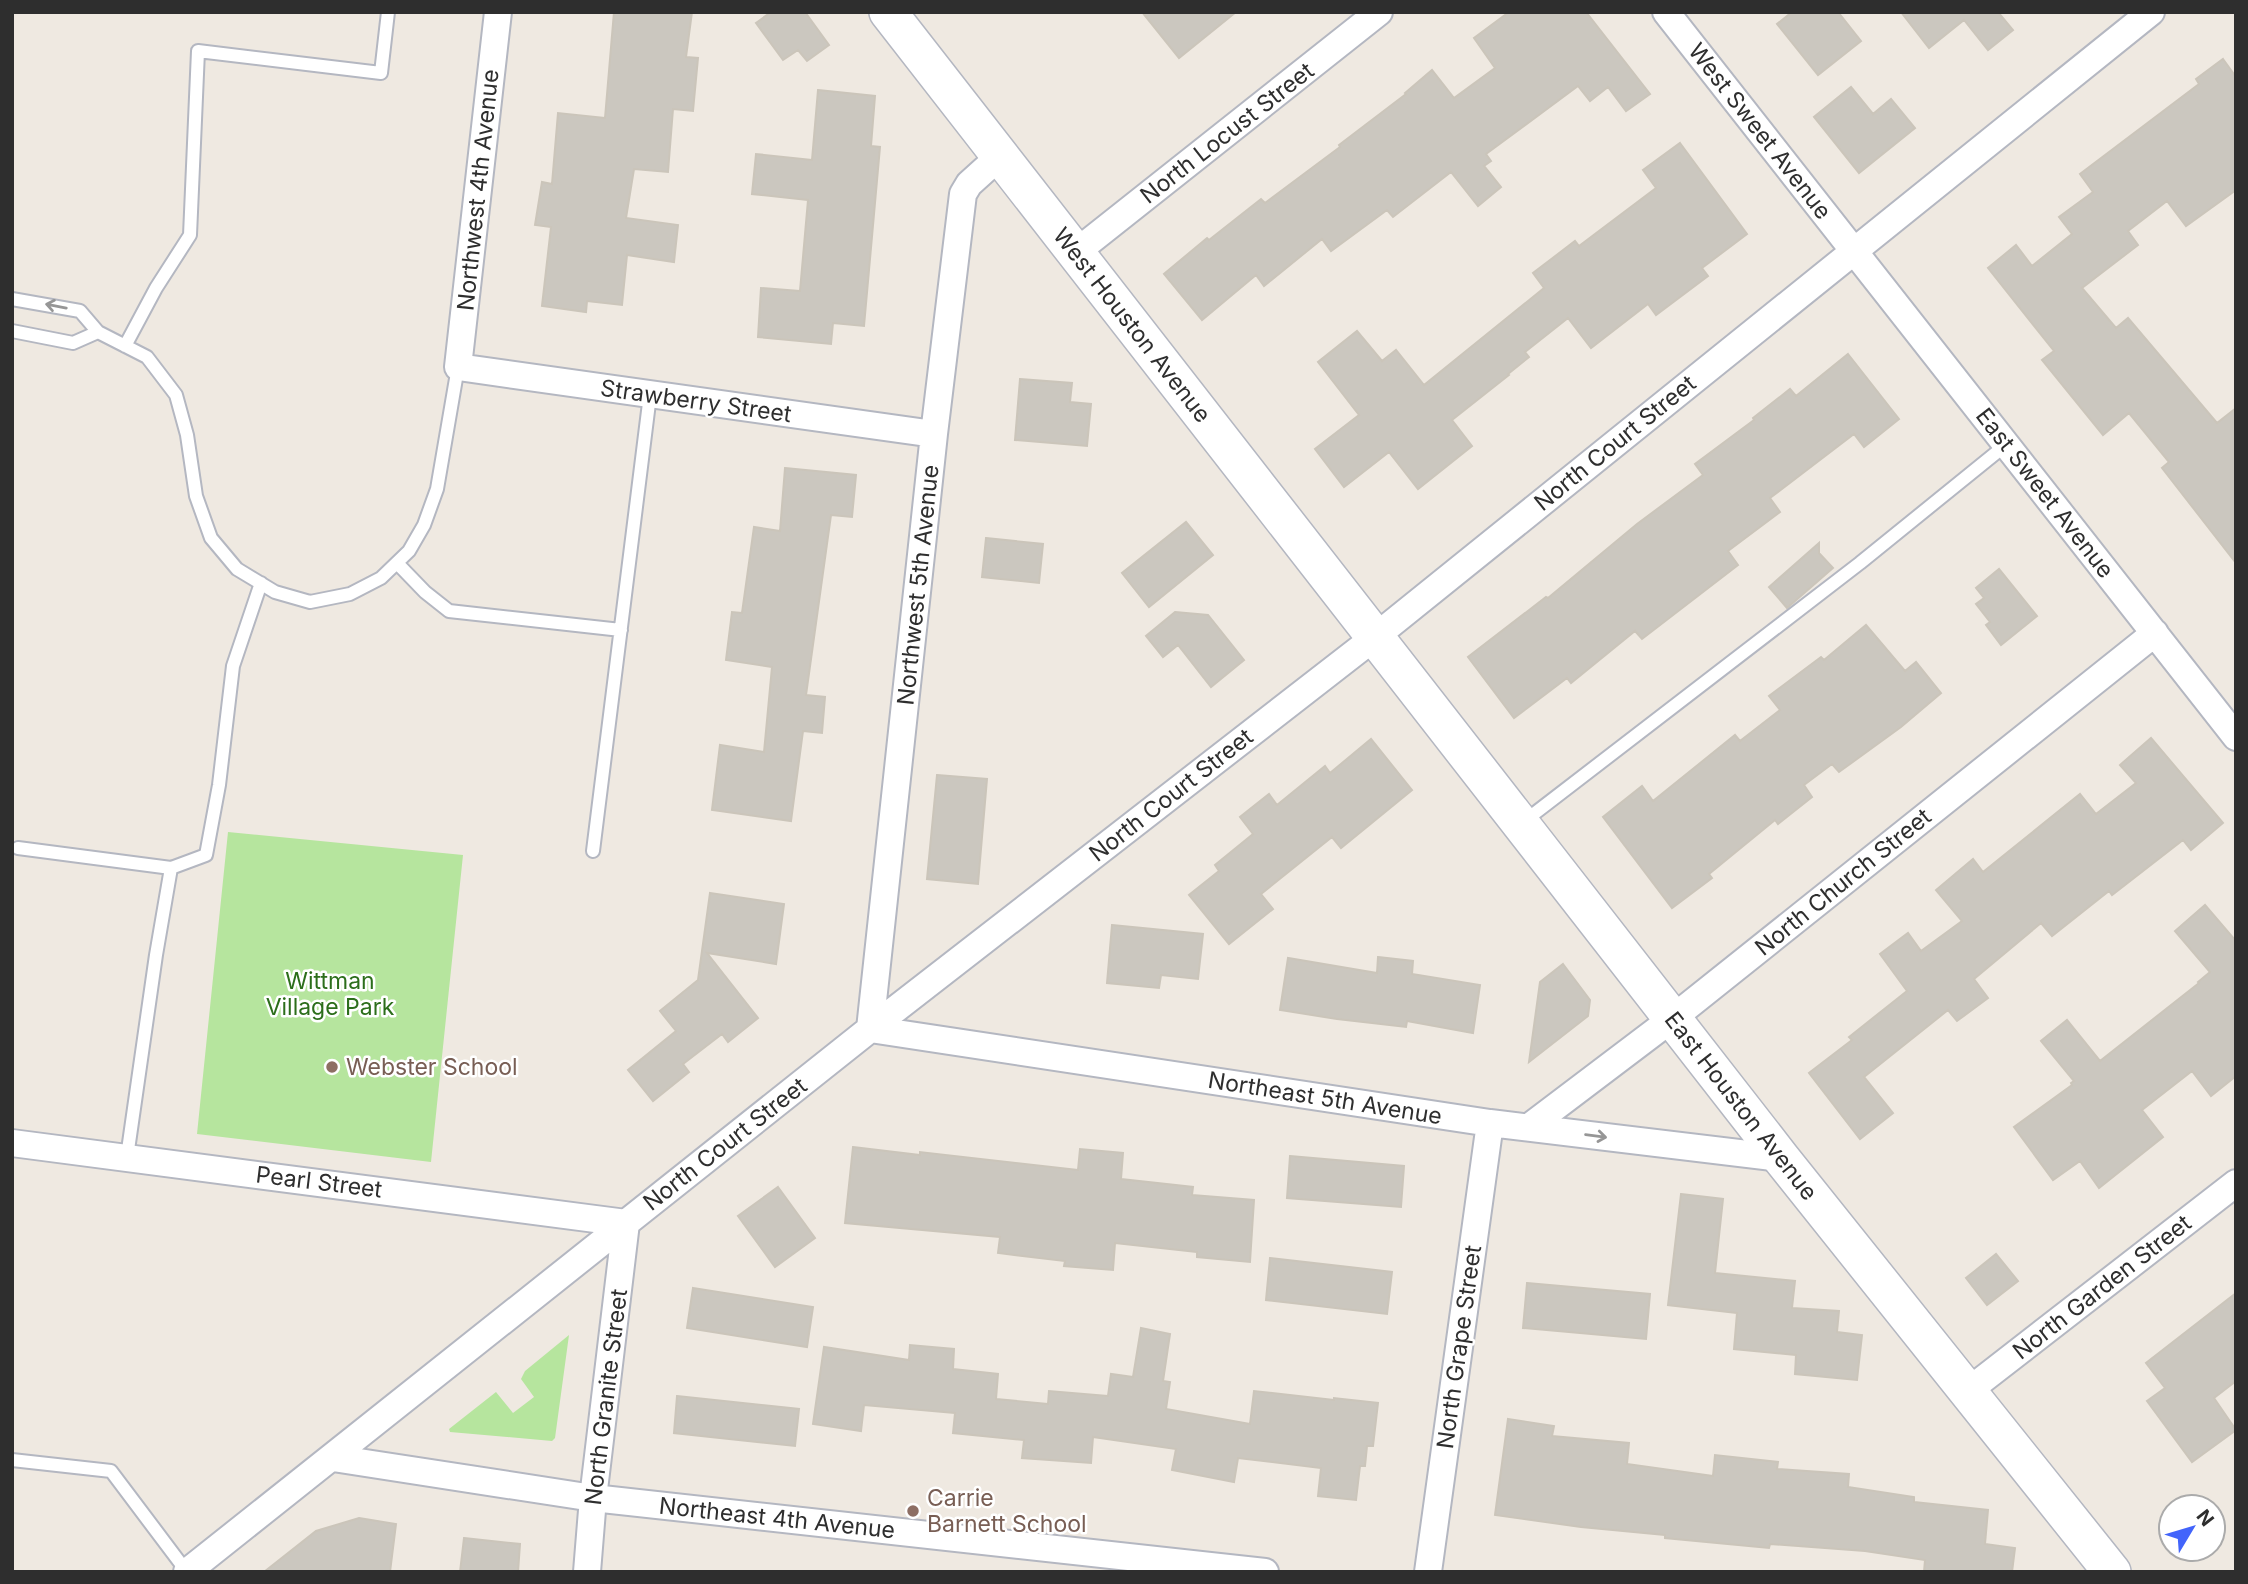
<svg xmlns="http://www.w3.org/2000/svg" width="2248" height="1584" font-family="Inter,sans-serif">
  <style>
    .green { fill: #b6e59e }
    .building { fill: #cbc7bf; stroke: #cbc5ba; stroke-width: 2 }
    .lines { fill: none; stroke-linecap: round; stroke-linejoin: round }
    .service-casing { stroke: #b4b7c1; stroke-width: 16 }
    .minor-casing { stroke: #b4b7c1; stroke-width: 30 }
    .secondary-casing { stroke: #b4b7c1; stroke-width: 40 }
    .service { stroke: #fff; stroke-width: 12 }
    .minor { stroke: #fff; stroke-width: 26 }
    .secondary { stroke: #fff; stroke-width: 37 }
    .oneway { stroke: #969696 }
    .education-dot { fill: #8d6e63; stroke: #fff; stroke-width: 2.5 }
    .labels { text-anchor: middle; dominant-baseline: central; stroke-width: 5; stroke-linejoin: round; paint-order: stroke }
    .street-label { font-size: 23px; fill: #2e2e2e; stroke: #fff }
    .park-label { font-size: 23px; fill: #2c6e1b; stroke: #fff }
    .education-label { font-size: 23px; fill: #785e54; stroke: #fff; text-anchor: start }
  </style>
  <rect width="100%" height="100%" fill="#efe9e1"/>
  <path class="green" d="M228 832 463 855 431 1162 197 1134Z
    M569 1335 555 1438 552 1441 450 1432 449 1429 496 1392 513 1413 534 1397 521 1379 525 1371Z"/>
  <path class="building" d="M614 12H692L686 57 698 58 693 111 673 109 668 172 634 169 626 218 678 225 674 262 627 255 622 305 587 301 586 312 542 306 551 227 535 225 542 182 552 184 558 113 605 118Z
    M771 12H805L829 45 807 61 798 50 783 60 756 23Z
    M1142 12H1236L1179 58Z
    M1509 12H1586L1650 94 1626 111 1608 87 1590 101 1578 86 1486 154 1491 161 1484 166 1501 187 1478 206 1451 172 1393 217 1387 210 1331 251 1322 239 1264 286 1256 275 1202 320 1164 274 1207 238 1209 240 1261 199 1265 203 1340 147 1339 145 1406 94 1405 93 1432 70 1454 98 1495 68 1474 38Z
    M1792 12H1838L1861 41 1818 75 1777 24Z
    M1901 12H1998L2013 30 1988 50 1964 20 1929 48Z
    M2223 59 2236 77V190L2186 226 2167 201 2128 231 2138 245 2082 288 2116 328 2128 318 2217 423 2236 408V563L2162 468 2169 462 2129 413 2103 435 2042 360 2054 351 1988 268 2016 245 2032 266 2072 234 2059 217 2093 192 2080 174 2199 84 2196 79Z
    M1851 87 1873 114 1891 99 1915 128 1859 173 1814 117Z
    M818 90 875 96 871 146 880 147 864 326 833 323 831 344 758 337 761 288 800 291 808 200 752 194 756 154 812 160Z
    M1680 143 1747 234 1702 268 1708 276 1656 315 1648 304 1591 348 1568 318 1525 352 1529 357 1508 374 1509 375 1452 420 1472 446 1418 489 1389 452 1344 487 1315 449 1359 415 1318 362 1357 331 1382 361 1396 350 1424 385 1544 288 1533 273 1575 241 1579 246 1656 188 1643 170Z
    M1848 354 1899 419 1864 447 1854 434 1770 498 1780 512 1728 551 1738 565 1642 639 1635 631 1571 683 1567 678 1514 718 1468 657 1546 597 1548 598 1637 524 1703 475 1695 464 1754 420 1753 418 1790 389 1796 396Z
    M1020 379 1072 383 1070 402 1091 404 1087 446 1015 440Z
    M785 468 856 475 852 517 831 515 806 695 825 697 822 733 803 731 791 821 712 810 720 745 764 752 772 667 726 660 732 612 742 613 754 527 780 531Z
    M1186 522 1213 555 1149 607 1122 573Z
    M986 538 1043 544 1039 583 982 577Z
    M1819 543V553L1833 568 1787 608 1769 587Z
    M1999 569 2037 616 2001 645 1986 625 1990 622 1976 604 1984 598 1976 588Z
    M1175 612 1208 615 1244 660 1211 687 1178 645 1163 657 1146 636Z
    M1866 625 1905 671 1916 662 1941 693 1901 727 1839 772 1832 764 1804 785 1812 797 1778 824 1775 820 1709 874 1712 878 1672 908 1603 817 1642 786 1653 801 1735 735 1740 741 1780 710 1769 696 1821 657 1824 660Z
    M2151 738 2223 823 2191 850 2183 840 2112 895 2109 891 2052 936 2041 923 1974 979 1988 998 1957 1021 1948 1010 1864 1077 1893 1113 1860 1139 1809 1073 1852 1040 1849 1037 1907 991 1880 954 1908 933 1921 951 1962 921 1936 890 1973 859 1983 872 2080 794 2096 814 2136 783 2120 765Z
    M1371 739 1412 790 1341 848 1332 837 1261 894 1273 909 1229 944 1189 895 1219 871 1215 865 1253 834 1240 817 1269 794 1277 805 1325 766 1330 773Z
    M937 775 987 779 978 884 927 879Z
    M710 893 784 904 776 964 707 953 758 1018 728 1042 722 1034 683 1064 689 1072 653 1101 628 1070 676 1031 660 1011 698 980Z
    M2205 905 2236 941V1076L2211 1096 2192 1071 2142 1110 2163 1137 2099 1188 2080 1161 2053 1180 2014 1127 2072 1085 2071 1083 2074 1081 2041 1041 2067 1020 2100 1061 2199 983 2198 982 2210 972 2175 931Z
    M1112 925 1203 934 1198 979 1161 975 1159 988 1107 983Z
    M1378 957 1413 961 1412 974 1480 985 1473 1033 1407 1021 1406 1027 1337 1019 1280 1010 1288 958 1377 973Z
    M1563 964 1590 1000 1588 1016 1529 1062 1540 982Z
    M853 1147 920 1155V1152L1078 1170 1080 1149 1123 1153 1121 1179 1193 1187 1192 1195 1254 1200 1250 1262 1197 1257V1252L1115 1243 1113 1270 1064 1266 1065 1261 998 1253 1000 1237 845 1223Z
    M1290 1156 1404 1166 1401 1207 1287 1198Z
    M778 1187 815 1238 775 1267 738 1216Z
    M1681 1194 1723 1199 1715 1273 1795 1281 1792 1308 1839 1311 1837 1332 1862 1335 1857 1380 1795 1374 1796 1355 1734 1349 1737 1313 1668 1305Z
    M1996 1254 2018 1281 1987 1305 1966 1278Z
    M1270 1258 1392 1272 1387 1314 1266 1300Z
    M1527 1283 1650 1294 1646 1339 1523 1328Z
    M693 1288 813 1307 807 1347 687 1328Z
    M2236 1293V1381L2214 1398 2236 1430 2192 1462 2147 1401 2165 1388 2146 1363Z
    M1141 1328 1170 1334 1163 1381 1170 1382 1166 1409 1250 1424 1254 1391 1334 1400V1398L1378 1403 1373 1446H1367L1365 1466H1360L1356 1500 1318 1496 1321 1468 1238 1458 1234 1482 1172 1470 1176 1449 1093 1437 1091 1463 1022 1458 1024 1440 953 1433 955 1413 864 1405 861 1431 813 1424 824 1347 909 1360 910 1345 954 1349 953 1369 998 1374 996 1399 1048 1404 1049 1391 1108 1396 1111 1374 1133 1377Z
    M677 1396 799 1409 795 1446 674 1433Z
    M1508 1419 1554 1426 1552 1436 1629 1443 1627 1464 1713 1476 1715 1455 1778 1462 1777 1469 1849 1474 1848 1487 1914 1497V1502L1988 1510 1985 1544 2015 1548 2012 1572H1924L1925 1560 1865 1551 1770 1544 1769 1548 1665 1538V1535L1581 1527 1495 1515Z
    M359 1518 396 1524 390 1572H264L316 1531Z
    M464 1538 520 1544 518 1572H460Z"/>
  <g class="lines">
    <defs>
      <path id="service" d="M12 299 80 311 98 332 73 343 12 331
        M98 332 147 357 176 395 187 435 196 496 211 538 237 569 275 592 310 602 350 594 381 578 409 551 424 525 437 489 458 367
        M125 346 156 288 190 235 198 51 381 73 388 12
        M397 563 425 592 449 611 621 630
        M1522 823 1860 563 2007 444
        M18 848 171 868
        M593 851 650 395
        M127 1157 156 955 171 868 206 855 219 785 233 666 261 583
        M12 1460 111 1471 187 1572"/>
      <path id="minor" d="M498 12 458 367 934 434
        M1666 12 2236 737
        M1000 156 969 184 963 194 934 434 870 1029 1490 1123 1781 1158
        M1075 253 1379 12
        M1529 1127 1673 1018 2155 633
        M12 1143 626 1223 593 1498 587 1572
        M1968 1391 2236 1183
        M333 1458 593 1498 1265 1572
        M187 1572 870 1029 1375 637 2151 12
        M1428 1572 1490 1123"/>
      <path id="secondary" d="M888 12 1781 1158 2112 1572"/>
    </defs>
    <use href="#service" class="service-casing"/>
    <use href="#minor" class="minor-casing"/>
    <use href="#secondary" class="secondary-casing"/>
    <use href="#service" class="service"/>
    <use href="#minor" class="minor"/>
    <use href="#secondary" class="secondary"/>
  </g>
  <defs><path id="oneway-shaft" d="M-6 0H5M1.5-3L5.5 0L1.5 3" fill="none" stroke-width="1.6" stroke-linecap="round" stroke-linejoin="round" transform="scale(1.75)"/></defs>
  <g class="oneway">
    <use href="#oneway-shaft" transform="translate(56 306) rotate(-169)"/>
    <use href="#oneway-shaft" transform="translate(1596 1136) rotate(7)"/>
  </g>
  <g class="education-dot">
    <circle cx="332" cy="1067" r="7"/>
    <circle cx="913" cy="1511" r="7"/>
  </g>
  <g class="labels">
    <g class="street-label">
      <text transform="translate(1760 131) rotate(52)">West Sweet Avenue</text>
      <text transform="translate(1227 133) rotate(-38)">North Locust Street</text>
      <text transform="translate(478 190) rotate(-84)">Northwest 4th Avenue</text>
      <text transform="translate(1132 325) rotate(52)">West Houston Avenue</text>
      <text transform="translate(696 401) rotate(8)">Strawberry Street</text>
      <text transform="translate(1615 443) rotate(-39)">North Court Street</text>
      <text transform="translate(2045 493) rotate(52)">East Sweet Avenue</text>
      <text transform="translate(918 585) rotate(-84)">Northwest 5th Avenue</text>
      <text transform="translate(1171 795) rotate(-38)">North Court Street</text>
      <text transform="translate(1843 882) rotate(-39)">North Church Street</text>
      <text transform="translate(1325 1098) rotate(9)">Northeast 5th Avenue</text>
      <text transform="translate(1741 1106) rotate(52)">East Houston Avenue</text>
      <text transform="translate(725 1144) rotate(-38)">North Court Street</text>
      <text transform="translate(319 1182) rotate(7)">Pearl Street</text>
      <text transform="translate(2102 1287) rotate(-38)">North Garden Street</text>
      <text transform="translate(1459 1347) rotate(-82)">North Grape Street</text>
      <text transform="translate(606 1397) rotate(-83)">North Granite Street</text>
      <text transform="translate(777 1518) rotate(6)">Northeast 4th Avenue</text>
    </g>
    <g class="park-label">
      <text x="330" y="981">Wittman<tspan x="330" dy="26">Village Park</tspan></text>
    </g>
    <g class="education-label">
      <text x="346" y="1067">Webster School</text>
      <text x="927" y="1498">Carrie<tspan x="927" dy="26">Barnett School</tspan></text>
    </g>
  </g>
  <rect width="2248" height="1584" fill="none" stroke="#2e2e2e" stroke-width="28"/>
  <g transform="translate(2192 1528) rotate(52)"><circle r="33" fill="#ffffff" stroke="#ababab" stroke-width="2"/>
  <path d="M0-5L12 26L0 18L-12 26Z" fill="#4264fb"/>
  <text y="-10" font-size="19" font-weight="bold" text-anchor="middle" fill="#2e2e2e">N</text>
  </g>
</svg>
